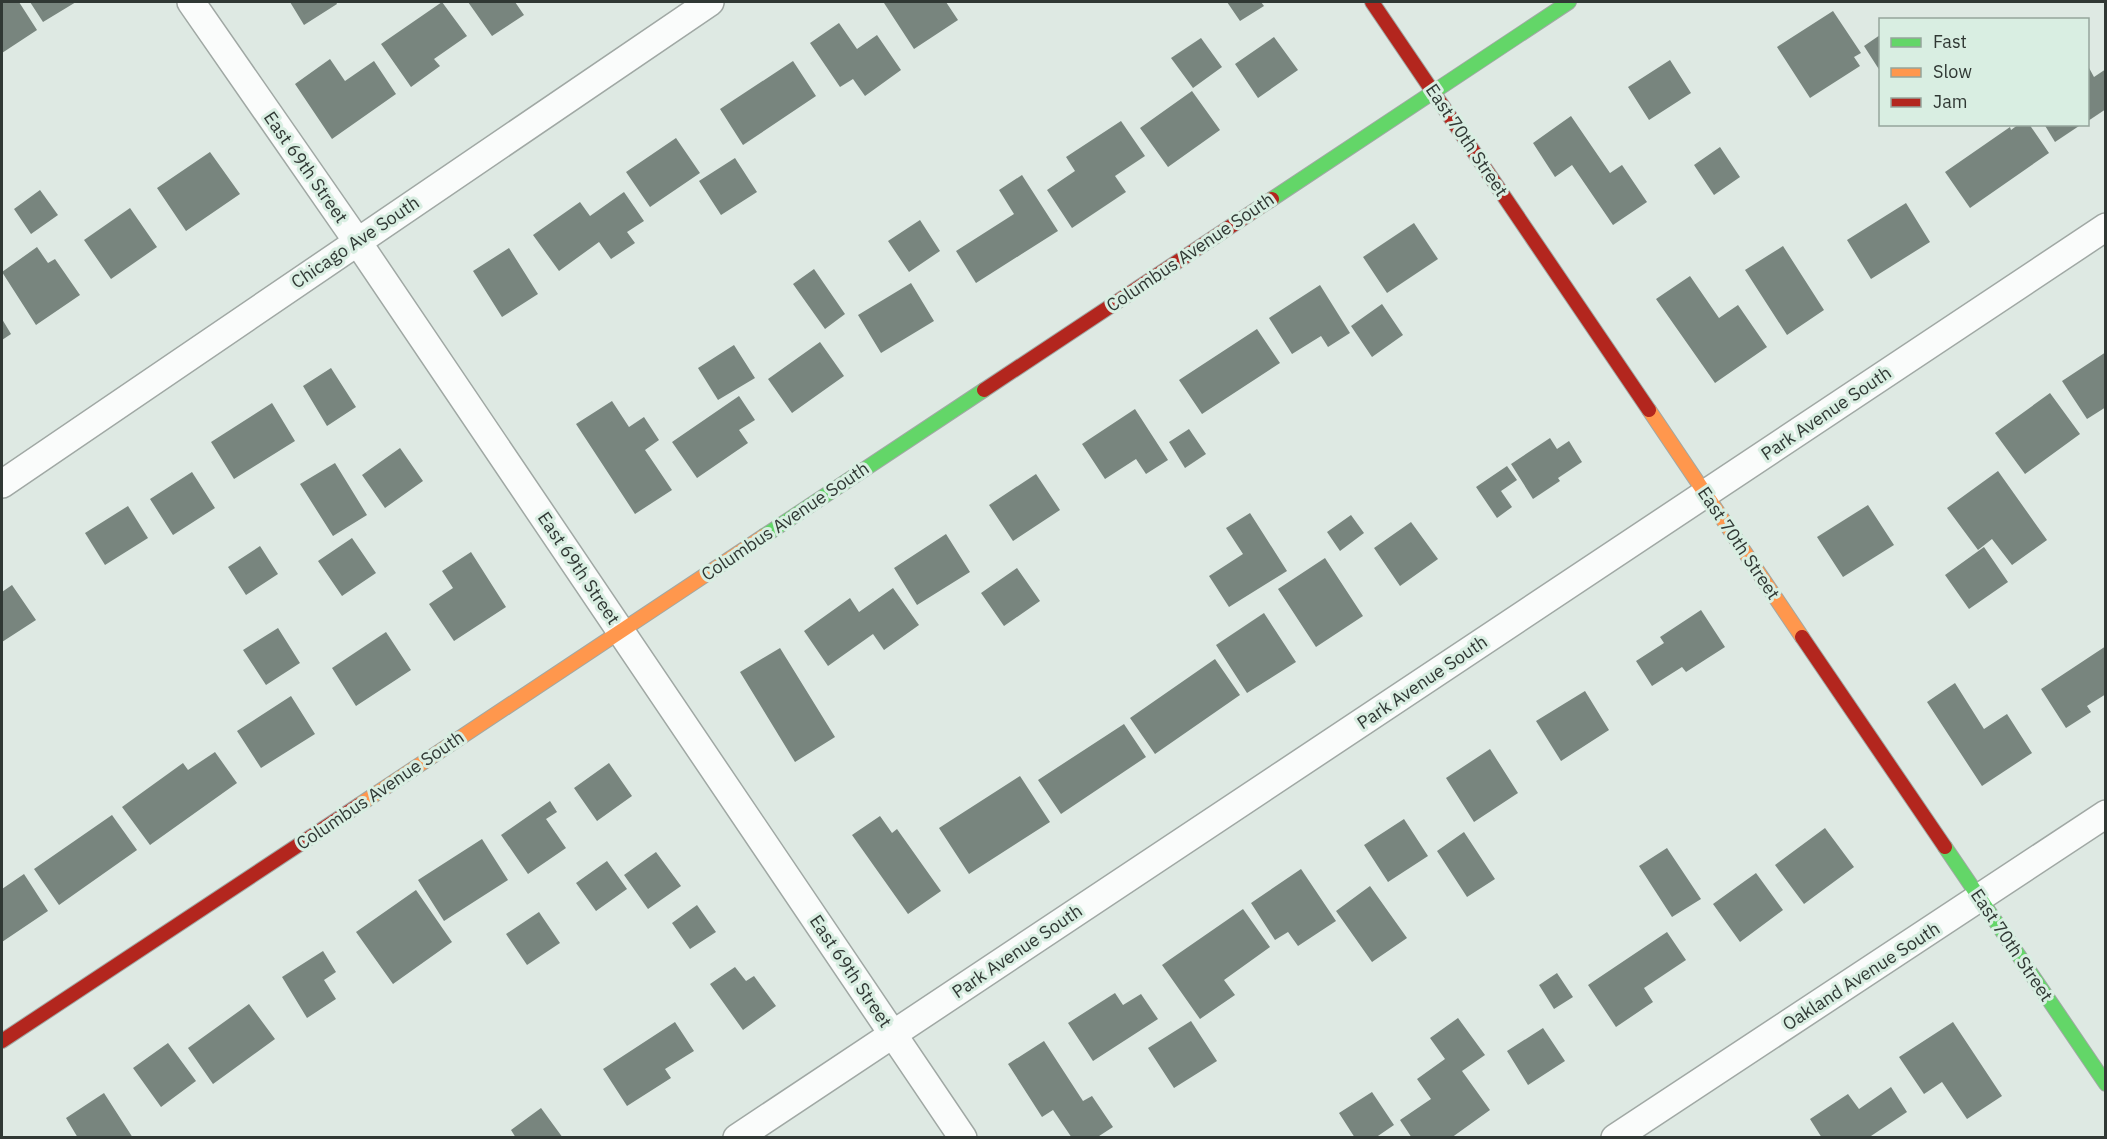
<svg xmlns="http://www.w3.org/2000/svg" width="2107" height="1139" font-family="'IBM Plex Sans',sans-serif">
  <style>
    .building { fill: #78857e }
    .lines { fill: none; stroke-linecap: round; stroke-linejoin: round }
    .street-casing { stroke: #a0a8a4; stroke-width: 30 }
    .fast-casing { stroke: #a0a8a4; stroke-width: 16 }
    .slow-casing { stroke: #a0a8a4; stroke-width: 16 }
    .jam-casing { stroke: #a0a8a4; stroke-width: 16 }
    .street { stroke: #fafcfb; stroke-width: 27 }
    .fast { stroke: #63d668; stroke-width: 14 }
    .slow { stroke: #ff974d; stroke-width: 14 }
    .jam { stroke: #b3261e; stroke-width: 14 }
    .labels { text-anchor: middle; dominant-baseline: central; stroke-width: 6; stroke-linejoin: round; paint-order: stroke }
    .street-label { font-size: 18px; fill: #303834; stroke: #d9eee2 }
  </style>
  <rect width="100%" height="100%" fill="#dee9e3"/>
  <path class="building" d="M2 2H19L37 30 2 53Z
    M30 2H76L43 22Z
    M290 2H336L337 4 304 25Z
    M442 2 467 36 434 59 440 66 411 87 381 44Z
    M468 2H515L524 15 492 36Z
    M885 2H946L958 20 914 49 884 3Z
    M1227 2H1261L1264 6 1240 21Z
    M1833 11 1861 53 1854 57 1860 66 1810 98 1777 47Z
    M839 23 857 49 877 35 901 70 865 96 853 79 840 87 810 43Z
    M1880 35V71L1864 46Z
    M1274 37 1298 70 1258 98 1235 64Z
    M1201 38 1222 67 1193 88 1171 58Z
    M330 59 345 81 374 61 396 94 332 139 295 84Z
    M1670 60 1691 93 1649 120 1628 87Z
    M793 61 816 96 743 145 720 109Z
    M2088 66 2094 77 2106 69V109L2088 121Z
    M1192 91 1220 130 1168 167 1140 128Z
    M1571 116 1610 173 1622 165 1647 202 1613 225 1572 165 1555 177 1533 143Z
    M1121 121 1145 156 1115 176 1126 192 1072 228 1047 190 1075 171 1066 157Z
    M2019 124H2029L2049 153 1970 208 1945 172 2010 127 2011 130Z
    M2044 124H2082L2055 142Z
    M676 138 700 173 650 207 626 172Z
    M1720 147 1740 177 1714 195 1694 165Z
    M210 152 240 194 186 231 157 188Z
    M735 158 757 192 721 215 699 181Z
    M1022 175 1058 231 976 283 956 251 1014 214 999 190Z
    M40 190 58 215 31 234 14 209Z
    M624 192 644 221 627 232 635 243 611 259 599 242 559 271 533 235 580 202 590 216Z
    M1906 203 1930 242 1871 279 1847 240Z
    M130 208 157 247 111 279 84 240Z
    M920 220 940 251 909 272 888 241Z
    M1414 223 1438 259 1387 293 1363 257Z
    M1783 246 1824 310 1787 335 1745 270Z
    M37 247 48 263 55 259 80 295 36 325 2 272Z
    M509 248 538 294 502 317 473 271Z
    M814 269 845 314 825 329 793 284Z
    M1690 276 1719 318 1738 305 1767 347 1715 383 1656 299Z
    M911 283 934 321 881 353 858 315Z
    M1320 285 1350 333 1328 347 1321 336 1292 354 1269 318Z
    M1382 304 1403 335 1372 357 1351 326Z
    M2 319 11 334 2 340Z
    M1257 329 1280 363 1202 414 1179 380Z
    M820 342 844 376 792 413 768 379Z
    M734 345 755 378 718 400 698 368Z
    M2106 352V407L2087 419 2062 381Z
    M331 368 356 407 327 426 303 386Z
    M2050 393 2080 434 2025 474 1995 433Z
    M739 396 755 420 739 430 748 443 697 478 672 442Z
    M612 401 629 427 644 417 659 440 645 450 672 490 635 514 576 424Z
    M272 403 295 441 234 479 211 442Z
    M1135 409 1168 460 1146 474 1136 459 1105 479 1082 444Z
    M1189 429 1206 454 1185 468 1169 442Z
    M1550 438 1557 449 1569 441 1582 462 1558 478 1560 481 1533 499 1511 464Z
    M400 448 423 481 385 508 362 475Z
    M335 463 367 515 333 536 300 484Z
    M1507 466 1517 480 1501 491 1512 507 1497 518 1476 487Z
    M1998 471 2047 540 2012 565 1992 539 1978 550 1947 508Z
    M192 472 215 508 173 535 150 499Z
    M1036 474 1060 510 1013 541 989 505Z
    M1868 505 1894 545 1843 577 1817 537Z
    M128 506 148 538 105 565 85 533Z
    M1250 513 1287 571 1229 607 1209 576 1243 554 1226 528Z
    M1351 515 1364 533 1340 551 1327 532Z
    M1411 522 1438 559 1400 586 1374 548Z
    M946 534 970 572 917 605 894 568Z
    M352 538 376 573 342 596 318 561Z
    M260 546 278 574 246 595 228 567Z
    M1984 547 2008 582 1969 609 1945 575Z
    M471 552 506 607 454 641 429 604 453 588 442 571Z
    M1325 558 1363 616 1316 647 1278 589Z
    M1017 568 1040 601 1004 626 981 593Z
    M12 585 36 620 2 642V592Z
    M893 588 919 625 884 650 873 634 828 666 804 631 850 598 859 612Z
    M1701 610 1725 647 1686 672 1682 667 1652 686 1636 661 1664 643 1660 637Z
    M1264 613 1296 662 1247 693 1216 645Z
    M278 628 300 663 266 685 243 650Z
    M386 632 411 670 356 706 332 668Z
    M2106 646V694L2087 706 2091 712 2066 728 2041 689Z
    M780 648 835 737 795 762 740 672Z
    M1215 659 1240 695 1155 754 1130 718Z
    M1955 683 1984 729 2007 714 2032 753 1982 786 1927 702Z
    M1585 691 1609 730 1561 761 1536 721Z
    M291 696 315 734 261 768 237 731Z
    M1124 724 1146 757 1061 814 1038 780Z
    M1490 749 1518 793 1474 822 1446 778Z
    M215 752 237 783 150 845 122 807 183 763 188 770Z
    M609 763 632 796 597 821 574 788Z
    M1020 776 1050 822 969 874 939 828Z
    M550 801 557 812 546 819 566 848 528 874 501 835Z
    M112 815 137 850 59 905 34 869Z
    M880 816 892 833 897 829 941 891 908 914 852 835Z
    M1404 819 1428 856 1388 882 1364 845Z
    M1825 828 1854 867 1804 904 1775 865Z
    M1464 832 1495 879 1467 897 1437 851Z
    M482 839 508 880 444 921 418 880Z
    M1667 848 1701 899 1672 917 1639 866Z
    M656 852 681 886 648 909 624 875Z
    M607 861 627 889 596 911 576 883Z
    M1301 869 1336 921 1298 946 1288 932 1275 940 1251 903Z
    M1756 873 1783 910 1740 942 1713 904Z
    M24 874 48 911 2 942V889Z
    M1370 886 1407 938 1372 962 1336 911Z
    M416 890 452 942 393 984 356 932Z
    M697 905 716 932 690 949 672 923Z
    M1243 909 1270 947 1224 980 1235 995 1200 1019 1162 965Z
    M539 912 560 943 527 965 506 934Z
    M1667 932 1686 960 1644 988 1653 1002 1616 1027 1588 985Z
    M323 951 336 972 324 980 336 999 307 1018 282 977Z
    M735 967 746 981 754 976 776 1006 743 1030 710 984Z
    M1557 973 1573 997 1554 1009 1539 985Z
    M1115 993 1123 1005 1141 994 1158 1019 1093 1061 1068 1023Z
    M249 1004 275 1039 213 1084 188 1048Z
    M1458 1018 1485 1055 1462 1071 1490 1110 1451 1138H1412L1400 1120 1431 1099 1417 1079 1445 1059 1430 1038Z
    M1191 1021 1217 1061 1174 1088 1148 1048Z
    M675 1022 694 1051 665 1069 671 1078 627 1106 603 1069Z
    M1953 1022 2002 1096 1967 1119 1942 1082 1924 1094 1899 1057Z
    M1543 1028 1565 1061 1528 1085 1507 1051Z
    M1044 1041 1083 1101 1092 1096 1113 1127 1096 1138H1072L1053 1110 1042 1117 1008 1064Z
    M168 1043 196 1081 161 1107 133 1068Z
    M1891 1087 1907 1112 1868 1138H1822L1810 1119 1848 1094 1859 1109Z
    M1372 1092 1394 1125 1375 1138H1355L1339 1113Z
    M104 1093 133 1138H78L66 1118Z
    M541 1108 563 1138H516L511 1130Z"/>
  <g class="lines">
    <defs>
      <path id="street" d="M191 2 357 241 963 1138
        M2 484 710 2
        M737 1138 2106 227
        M1615 1138 2106 814"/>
      <path id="fast" d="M1272 199 1569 2
        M764 536 984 390
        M1945 847 2106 1084"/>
      <path id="slow" d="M1649 410 1802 637
        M359 805 764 536"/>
      <path id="jam" d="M1372 2 1649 410
        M984 390 1272 199
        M1802 637 1945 847
        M2 1041 359 805"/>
    </defs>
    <use href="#street" class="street-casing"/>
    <use href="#fast" class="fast-casing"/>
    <use href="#slow" class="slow-casing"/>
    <use href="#jam" class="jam-casing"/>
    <use href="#street" class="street"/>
    <use href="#fast" class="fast"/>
    <use href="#slow" class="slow"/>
    <use href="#jam" class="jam"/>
  </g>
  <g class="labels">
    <g class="street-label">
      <text transform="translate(1467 140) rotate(56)">East 70th Street</text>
      <text transform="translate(306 167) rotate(55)">East 69th Street</text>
      <text transform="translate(355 242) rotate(-34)">Chicago Ave South</text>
      <text transform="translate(1190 252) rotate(-34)">Columbus Avenue South</text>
      <text transform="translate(1826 413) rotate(-34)">Park Avenue South</text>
      <text transform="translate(785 521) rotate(-34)">Columbus Avenue South</text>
      <text transform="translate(1739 543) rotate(56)">East 70th Street</text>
      <text transform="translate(579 568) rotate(56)">East 69th Street</text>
      <text transform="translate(1422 682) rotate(-34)">Park Avenue South</text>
      <text transform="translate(380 790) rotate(-34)">Columbus Avenue South</text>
      <text transform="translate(2012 945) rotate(56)">East 70th Street</text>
      <text transform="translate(1017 951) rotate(-34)">Park Avenue South</text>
      <text transform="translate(851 971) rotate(56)">East 69th Street</text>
      <text transform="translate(1861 976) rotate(-33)">Oakland Avenue South</text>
    </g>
  </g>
  <rect width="2107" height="1139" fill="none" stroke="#303834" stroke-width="6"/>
  <rect x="1879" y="18" width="210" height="108" fill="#d9eee2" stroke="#95a59c" stroke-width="1.5"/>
  <rect x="1891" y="38" width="30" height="9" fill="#63d668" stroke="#95a59c" stroke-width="1.5"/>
  <text x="1933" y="48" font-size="18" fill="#303834">Fast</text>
  <rect x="1891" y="68" width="30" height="9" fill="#ff974d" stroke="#95a59c" stroke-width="1.5"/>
  <text x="1933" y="78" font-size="18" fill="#303834">Slow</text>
  <rect x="1891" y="98" width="30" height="9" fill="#b3261e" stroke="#95a59c" stroke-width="1.5"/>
  <text x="1933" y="108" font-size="18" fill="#303834">Jam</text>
</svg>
